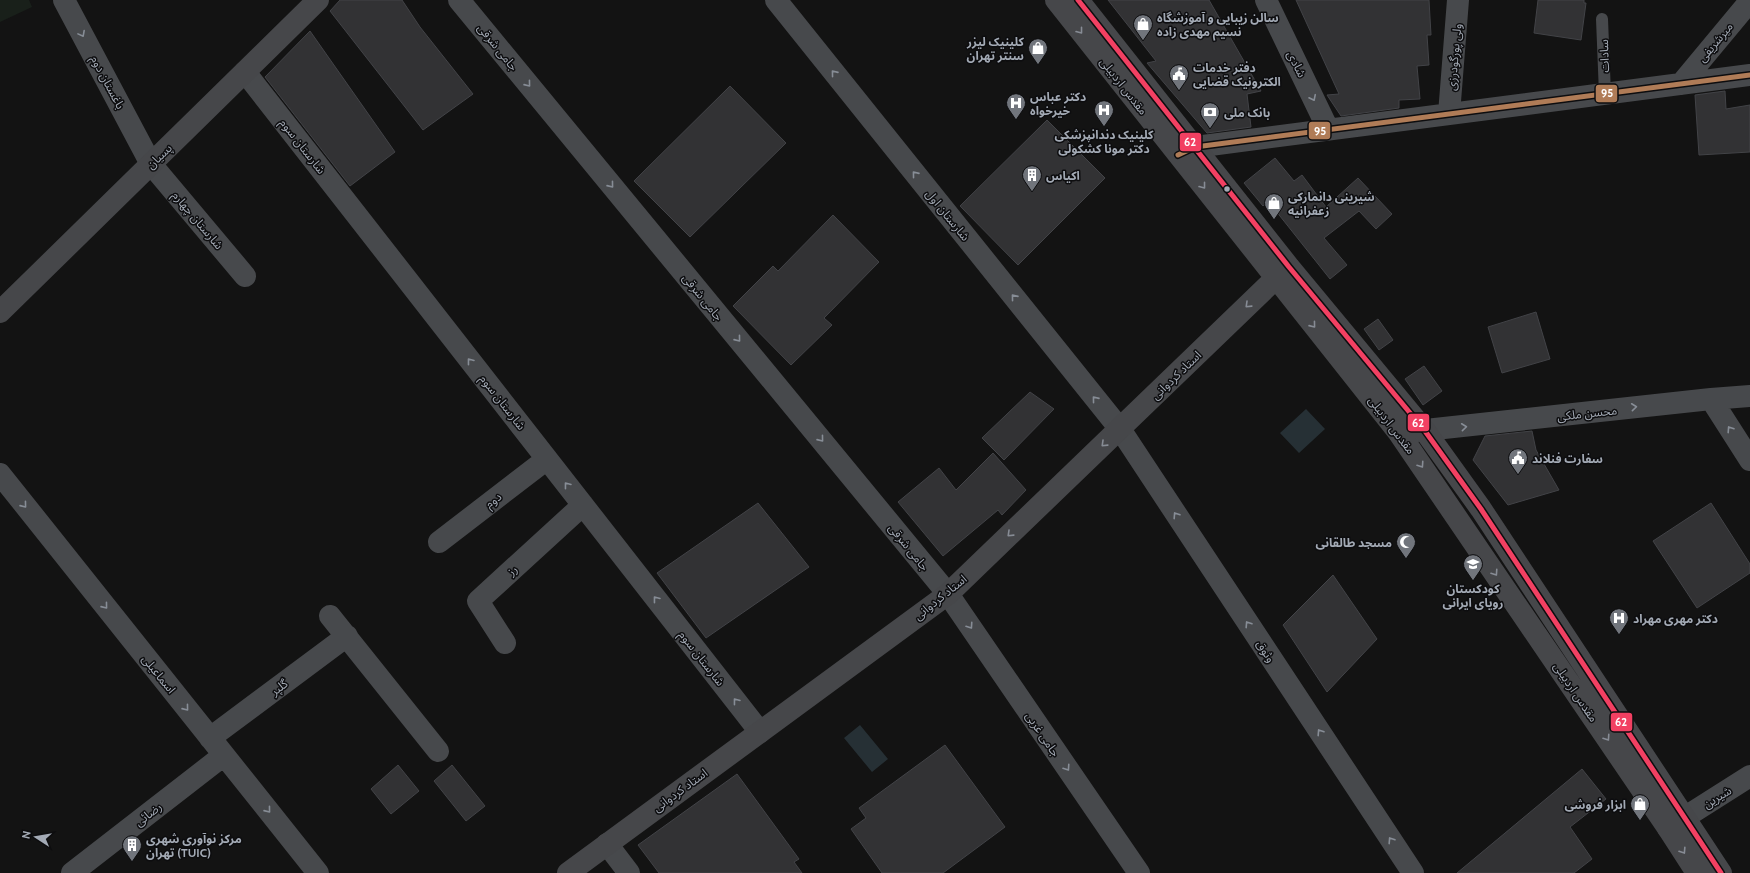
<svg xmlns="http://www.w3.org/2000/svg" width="1750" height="873" font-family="Cabin,'Noto Sans Arabic',sans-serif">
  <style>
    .green { fill: #19201a }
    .water { fill: #263035 }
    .building { fill: #323234; stroke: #424347 }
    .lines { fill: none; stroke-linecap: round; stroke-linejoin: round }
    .lane { stroke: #47494c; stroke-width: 12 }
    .street { stroke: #47494c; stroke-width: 22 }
    .secondary { stroke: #46474a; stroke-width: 22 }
    .bus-1-casing { stroke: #0d0d0f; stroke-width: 8 }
    .bus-2-casing { stroke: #0d0d0f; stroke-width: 8 }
    .bus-1 { stroke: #f24062; stroke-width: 5 }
    .bus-2 { stroke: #b07c57; stroke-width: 5 }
    .oneway { stroke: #878c95 }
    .oneway2 { stroke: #878d96 }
    .bus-dot { fill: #a3aab5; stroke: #0d0d0f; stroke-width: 1.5 }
    .labels { text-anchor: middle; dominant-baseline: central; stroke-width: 3; stroke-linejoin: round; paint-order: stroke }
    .poi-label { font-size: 12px; font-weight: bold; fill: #a3aab5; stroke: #0d0d0f; text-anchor: start }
    .street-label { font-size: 12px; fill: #a3aab5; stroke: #0d0d0f }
    .line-badge { stroke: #0d0d0f; stroke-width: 1.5 }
    .badge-label { font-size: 11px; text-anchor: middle; font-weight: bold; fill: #fff }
  </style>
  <rect width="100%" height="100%" fill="#131313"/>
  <path class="green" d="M0 0H29L32 7 0 22Z"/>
  <path class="water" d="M1306 409 1325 429 1299 453 1280 433Z
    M860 725 888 759 872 772 844 738Z"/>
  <path class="building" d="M340 0H402L420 27 473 94 423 130 330 11Z
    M1108 0H1209L1261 91 1247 94 1251 127 1207 133 1147 63 1156 61Z
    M1296 0H1429L1431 35H1427L1429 65 1417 66 1420 99 1399 100V108L1341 116 1327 95 1339 94Z
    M1538 0H1584V3H1586L1581 40 1534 33Z
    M310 31 395 152 350 186 265 77Z
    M730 86 786 143 690 237 634 181Z
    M1725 91 1726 109 1750 105V152L1699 155 1695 95Z
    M1047 120 1105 178 1018 265 960 206Z
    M1275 158 1294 181 1302 175 1326 207 1358 178 1392 214 1376 229 1359 211 1324 238 1347 265 1330 279 1268 201 1263 206 1244 183Z
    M833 215 879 262 824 318 832 325 791 365 733 306 773 266 778 271Z
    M1536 312 1550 359 1502 373 1488 327Z
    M1378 319 1393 340 1379 350 1364 329Z
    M1424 366 1442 391 1423 405 1405 379Z
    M1030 392 1054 409 1004 460 982 438Z
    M1532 431 1536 450 1559 490 1508 505 1473 460 1485 436Z
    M993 453 1026 490 1002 515 998 510 943 556 898 502 939 468 956 490Z
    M758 503 809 567 706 638 657 573Z
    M1711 503 1750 564V573L1697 608 1653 541Z
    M1333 575 1377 639 1327 692 1283 625Z
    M945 745 1005 827 943 873H882L851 829 866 818 859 808Z
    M398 765 419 791 391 814 371 789Z
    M452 765 485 806 466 821 434 781Z
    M1582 769 1606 799 1570 827 1592 859 1574 873H1457Z
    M737 774 799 859 794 862 802 873H659L638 845Z"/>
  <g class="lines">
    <path class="lane" d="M1602 19 1605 94"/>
    <path class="street" d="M64 0 151 164 245 276
      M459 0 948 594 1139 873
      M776 0 1120 429 1413 873
      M1266 0 1328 129
      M245 72 760 732
      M1681 84 1750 1
      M1449 114 1458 0
      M1179 154 1195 147 1750 75
      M1711 399 1750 460
      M1407 432 1711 399 1750 396
      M0 474 318 873
      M439 542 547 459
      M330 616 438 751
      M505 643 478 601 583 505
      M210 738 347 636
      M1668 828 1750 776
      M607 844 629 873
      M72 873 224 755"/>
    <path class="secondary" d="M1056 0 1399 433 1668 828 1697 873
      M1078 0 1289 267 1425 431 1481 509 1721 873
      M0 312 318 0
      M568 873 948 594 1276 278"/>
    <defs>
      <path id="bus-1" d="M1078 0 1289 267 1425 431 1481 509 1721 873"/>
      <path id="bus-2" d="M1178 155 1195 147 1750 75"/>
    </defs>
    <use href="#bus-1" class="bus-1-casing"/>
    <use href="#bus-2" class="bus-2-casing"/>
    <use href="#bus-1" class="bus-1"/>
    <use href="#bus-2" class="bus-2"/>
  </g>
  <defs><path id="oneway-chevron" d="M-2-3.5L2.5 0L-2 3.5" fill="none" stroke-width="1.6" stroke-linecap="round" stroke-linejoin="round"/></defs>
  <g class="oneway">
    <use href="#oneway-chevron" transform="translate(1080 31) rotate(52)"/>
    <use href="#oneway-chevron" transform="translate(1203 186) rotate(52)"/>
    <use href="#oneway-chevron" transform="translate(1248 305) rotate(136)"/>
    <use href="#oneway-chevron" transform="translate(1313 325) rotate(51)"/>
    <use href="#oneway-chevron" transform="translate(1104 444) rotate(136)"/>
    <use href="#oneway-chevron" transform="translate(1421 465) rotate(56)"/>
    <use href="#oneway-chevron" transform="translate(1010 534) rotate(136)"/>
    <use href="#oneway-chevron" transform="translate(1495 573) rotate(56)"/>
    <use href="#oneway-chevron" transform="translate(1607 738) rotate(56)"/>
    <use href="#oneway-chevron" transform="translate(1683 851) rotate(57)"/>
  </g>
  <g class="oneway2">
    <use href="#oneway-chevron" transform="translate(82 34) rotate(62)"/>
    <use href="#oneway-chevron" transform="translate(834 73) rotate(-129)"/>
    <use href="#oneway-chevron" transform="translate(528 84) rotate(51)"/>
    <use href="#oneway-chevron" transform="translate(1313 98) rotate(64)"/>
    <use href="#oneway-chevron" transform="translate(915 174) rotate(-129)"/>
    <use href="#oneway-chevron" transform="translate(611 185) rotate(51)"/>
    <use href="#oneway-chevron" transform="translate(1014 297) rotate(-129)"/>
    <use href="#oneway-chevron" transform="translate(738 339) rotate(51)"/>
    <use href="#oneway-chevron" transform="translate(470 361) rotate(-128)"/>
    <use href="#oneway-chevron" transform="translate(1095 399) rotate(-129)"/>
    <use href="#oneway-chevron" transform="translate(1634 407) rotate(-6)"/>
    <use href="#oneway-chevron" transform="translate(1464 427) rotate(-6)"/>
    <use href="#oneway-chevron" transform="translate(1730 429) rotate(-123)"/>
    <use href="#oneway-chevron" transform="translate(821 439) rotate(51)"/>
    <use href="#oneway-chevron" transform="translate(567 485) rotate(-128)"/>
    <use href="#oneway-chevron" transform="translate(24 505) rotate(51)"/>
    <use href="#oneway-chevron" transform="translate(1176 515) rotate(-123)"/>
    <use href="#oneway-chevron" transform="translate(656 599) rotate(-128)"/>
    <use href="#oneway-chevron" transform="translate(105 606) rotate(51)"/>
    <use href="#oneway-chevron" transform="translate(1248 624) rotate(-123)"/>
    <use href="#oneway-chevron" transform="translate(970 626) rotate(56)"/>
    <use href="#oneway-chevron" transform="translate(736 701) rotate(-128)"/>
    <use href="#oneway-chevron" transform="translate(186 708) rotate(51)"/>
    <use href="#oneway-chevron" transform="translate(1320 732) rotate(-123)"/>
    <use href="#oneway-chevron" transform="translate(1067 768) rotate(56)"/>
    <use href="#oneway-chevron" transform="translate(268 810) rotate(51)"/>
    <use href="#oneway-chevron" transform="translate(1391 840) rotate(-123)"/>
  </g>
  <defs>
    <symbol id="shop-pin" viewBox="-11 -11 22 30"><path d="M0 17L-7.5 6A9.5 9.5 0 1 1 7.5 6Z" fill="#71757c" stroke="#0d0d0f"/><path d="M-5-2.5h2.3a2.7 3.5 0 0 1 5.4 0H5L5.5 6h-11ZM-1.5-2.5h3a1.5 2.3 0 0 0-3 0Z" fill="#fff"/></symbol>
    <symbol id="civic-pin" viewBox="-11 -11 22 30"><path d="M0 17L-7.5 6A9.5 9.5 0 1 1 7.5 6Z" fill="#71757c" stroke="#0d0d0f"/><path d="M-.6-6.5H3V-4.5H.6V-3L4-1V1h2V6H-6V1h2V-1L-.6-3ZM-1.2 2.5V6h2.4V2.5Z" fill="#fff"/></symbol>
    <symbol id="hospital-pin" viewBox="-11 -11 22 30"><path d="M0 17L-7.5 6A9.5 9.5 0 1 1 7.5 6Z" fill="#71757c" stroke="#0d0d0f"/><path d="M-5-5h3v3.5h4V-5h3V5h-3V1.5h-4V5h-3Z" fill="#fff"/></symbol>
    <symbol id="bank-pin" viewBox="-11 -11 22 30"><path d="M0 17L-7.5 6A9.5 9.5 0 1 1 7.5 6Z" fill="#71757c" stroke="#0d0d0f"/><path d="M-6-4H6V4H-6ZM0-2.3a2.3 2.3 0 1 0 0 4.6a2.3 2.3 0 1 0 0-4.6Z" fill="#fff"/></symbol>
    <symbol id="building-pin" viewBox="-11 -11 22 30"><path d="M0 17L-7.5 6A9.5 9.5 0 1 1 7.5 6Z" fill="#71757c" stroke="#0d0d0f"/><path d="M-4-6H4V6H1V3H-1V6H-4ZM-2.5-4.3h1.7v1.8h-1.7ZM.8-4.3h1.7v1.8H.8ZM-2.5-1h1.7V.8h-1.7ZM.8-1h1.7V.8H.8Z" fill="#fff"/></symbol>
    <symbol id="mosque-pin" viewBox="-11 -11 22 30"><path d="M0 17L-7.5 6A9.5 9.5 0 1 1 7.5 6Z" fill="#71757c" stroke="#0d0d0f"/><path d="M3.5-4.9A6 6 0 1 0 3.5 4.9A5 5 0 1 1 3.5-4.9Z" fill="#fff"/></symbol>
    <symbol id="school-pin" viewBox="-11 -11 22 30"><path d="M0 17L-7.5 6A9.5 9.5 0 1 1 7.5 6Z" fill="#71757c" stroke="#0d0d0f"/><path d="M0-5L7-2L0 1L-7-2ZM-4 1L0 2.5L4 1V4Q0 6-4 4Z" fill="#fff"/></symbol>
  </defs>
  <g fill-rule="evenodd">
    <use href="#shop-pin" x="1132" y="13" width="22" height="30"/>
    <use href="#shop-pin" x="1027" y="37" width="22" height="30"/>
    <use href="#civic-pin" x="1168" y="63" width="22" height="30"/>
    <use href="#hospital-pin" x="1005" y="92" width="22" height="30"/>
    <use href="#hospital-pin" x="1093" y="99" width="22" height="30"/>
    <use href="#bank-pin" x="1199" y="101" width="22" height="30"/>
    <use href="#building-pin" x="1021" y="164" width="22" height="30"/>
    <use href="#shop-pin" x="1263" y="192" width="22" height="30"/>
    <use href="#civic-pin" x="1507" y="447" width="22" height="30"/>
    <use href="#mosque-pin" x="1395" y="531" width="22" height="30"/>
    <use href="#school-pin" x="1462" y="553" width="22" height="30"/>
    <use href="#hospital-pin" x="1608" y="607" width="22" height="30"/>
    <use href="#shop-pin" x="1629" y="793" width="22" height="30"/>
    <use href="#building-pin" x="121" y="834" width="22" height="30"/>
  </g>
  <circle class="bus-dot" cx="1227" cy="189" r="3.5"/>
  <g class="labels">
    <g class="poi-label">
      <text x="1157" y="17">سالن زیبایی و آموزشگاه<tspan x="1157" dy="14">نسیم مهدی زاده</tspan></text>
      <text x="1024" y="41" text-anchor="end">کلینیک لیزر<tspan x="1024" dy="14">سنتر تهران</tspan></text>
      <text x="1193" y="67">دفتر خدمات<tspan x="1193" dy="14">الکترونیک قضایی</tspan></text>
      <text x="1030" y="96">دکتر عباس<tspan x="1030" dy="14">خیرخواه</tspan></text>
      <text x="1224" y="112">بانک ملی</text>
      <text x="1104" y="134" text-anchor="middle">کلینیک دندانپزشکی<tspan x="1104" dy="14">دکتر مونا کشکولی</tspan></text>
      <text x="1046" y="175">اکیاس</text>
      <text x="1288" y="196">شیرینی دانمارکی<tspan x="1288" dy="14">زعفرانیه</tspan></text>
      <text x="1532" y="458">سفارت فنلاند</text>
      <text x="1392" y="542" text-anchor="end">مسجد طالقانی</text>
      <text x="1473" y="588" text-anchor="middle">کودکستان<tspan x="1473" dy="14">رویای ایرانی</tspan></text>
      <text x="1633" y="618">دکتر مهری مهراد</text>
      <text x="1626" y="804" text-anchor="end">ابزار فروشی</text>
      <text x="146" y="838">مرکز نوآوری شهری<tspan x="146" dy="14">تهران (TUIC)</tspan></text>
    </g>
    <g class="street-label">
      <text transform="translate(1715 42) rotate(-50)">میرشریفی</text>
      <text transform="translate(498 47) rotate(51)">جامی شرقی</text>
      <text transform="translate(1604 56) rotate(-92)">سادات</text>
      <text transform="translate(1454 57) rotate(-85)">ولی پورگودرزی</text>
      <text transform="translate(1297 64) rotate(64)">شادی</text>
      <text transform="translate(108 82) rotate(62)">باغستان دوم</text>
      <text transform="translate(1124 86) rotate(52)">مقدس اردبیلی</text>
      <text transform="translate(303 146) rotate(52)">شارستان سوم</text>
      <text transform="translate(159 156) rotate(-44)">پسیان</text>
      <text transform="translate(948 215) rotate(51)">شارستان اول</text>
      <text transform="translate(198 220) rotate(50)">شارستان چهارم</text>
      <text transform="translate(703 297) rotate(51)">جامی شرقی</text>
      <text transform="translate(1176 375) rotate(-44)">استاد کردوانی</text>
      <text transform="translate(503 402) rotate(52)">شارستان سوم</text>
      <text transform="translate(1587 413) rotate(-6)">محسن ملکی</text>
      <text transform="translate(1392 425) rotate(53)">مقدس اردبیلی</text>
      <text transform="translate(493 500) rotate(-38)">دوم</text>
      <text transform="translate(909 547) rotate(51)">جامی شرقی</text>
      <text transform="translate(512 570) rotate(-42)">رز</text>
      <text transform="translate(940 597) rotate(-39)">استاد کردوانی</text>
      <text transform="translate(1266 651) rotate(57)">وثوق</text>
      <text transform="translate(702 658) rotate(52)">شارستان سوم</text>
      <text transform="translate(159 674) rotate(51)">اسماعیلی</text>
      <text transform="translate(279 687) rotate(-37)">گلپر</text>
      <text transform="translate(1576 692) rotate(56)">مقدس اردبیلی</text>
      <text transform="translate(1043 734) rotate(56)">جامی غربی</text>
      <text transform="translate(680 790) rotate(-36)">استاد کردوانی</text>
      <text transform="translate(1717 797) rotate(-32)">شیرین</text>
      <text transform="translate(148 814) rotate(-38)">رضائی</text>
    </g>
  </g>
  <g class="line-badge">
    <rect x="1595" y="84" width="23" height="19" rx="4" fill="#b07c57"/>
    <rect x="1308" y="121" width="23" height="19" rx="4" fill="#b07c57"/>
    <rect x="1179" y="132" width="23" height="20" rx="4" fill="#f24062"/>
    <rect x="1407" y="413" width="23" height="19" rx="4" fill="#f24062"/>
    <rect x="1610" y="712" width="23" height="20" rx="4" fill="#f24062"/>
  </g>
  <g class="badge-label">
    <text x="1607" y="97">95</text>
    <text x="1320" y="135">95</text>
    <text x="1190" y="146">62</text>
    <text x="1418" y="427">62</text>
    <text x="1621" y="726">62</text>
  </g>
  <g transform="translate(36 837) rotate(282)" stroke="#0d0d0f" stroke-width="3" paint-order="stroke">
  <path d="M0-3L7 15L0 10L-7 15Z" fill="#a3aab5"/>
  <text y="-6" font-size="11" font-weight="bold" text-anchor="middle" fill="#a3aab5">N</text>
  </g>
</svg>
